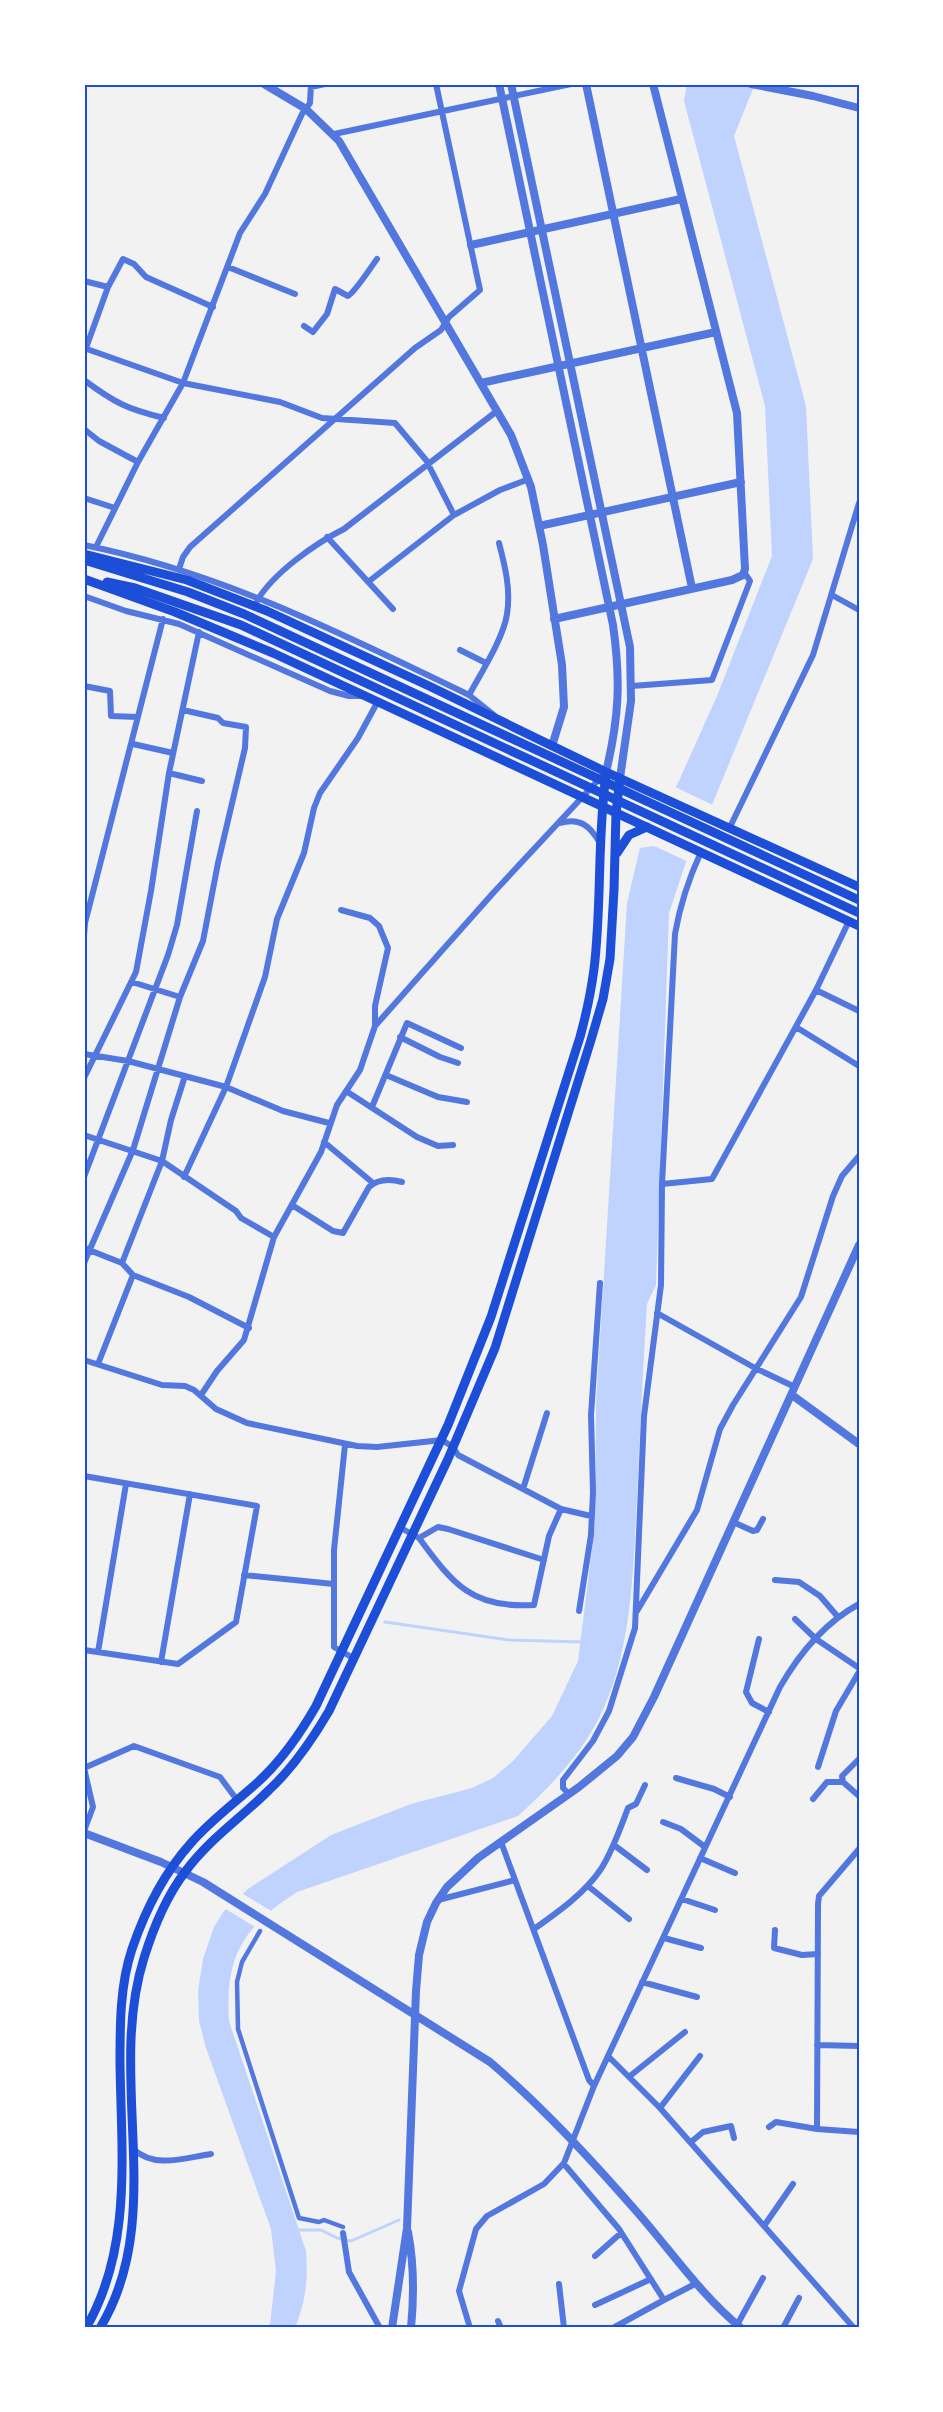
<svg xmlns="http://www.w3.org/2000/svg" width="943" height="2412" font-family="'Times New Roman',serif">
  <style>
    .water { fill: #bfd3fe }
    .pier { fill: #f2f2f2 }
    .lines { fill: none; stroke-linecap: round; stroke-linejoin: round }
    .stream { stroke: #bfd3fe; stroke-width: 3 }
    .pedestrian { stroke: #5277de; stroke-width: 4.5 }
    .minor { stroke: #5277de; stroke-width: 6 }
    .tertiary { stroke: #5277de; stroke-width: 8 }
    .primary { stroke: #1d4ed8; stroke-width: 9 }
    .trunk { stroke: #1d4ed8; stroke-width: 9 }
    .neatline { fill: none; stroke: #1d4ed8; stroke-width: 2 }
  </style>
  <rect width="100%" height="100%" fill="#f2f2f2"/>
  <path class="water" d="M687 84H755L734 136 806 406 813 559 712 805 686 862 669 913 656 1285 647 1304C643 1368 640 1432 637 1495 633 1569 633 1650 599 1718 580 1756 548 1789 518 1816L297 1892C243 1927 225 1956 229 2021L306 2251C308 2281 306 2300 295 2328H268L270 2324 276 2271 271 2229 206 2048 199 2021 198 1991 203 1959 214 1927 224 1911 248 1889 331 1835 411 1804 472 1788 493 1778 513 1761 552 1716 578 1661 595 1525 596 1403 627 903 640 848 678 783 717 696 772 556 765 406 684 101Z"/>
  <path class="pier" d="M673 786 715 806 689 862 654 846 639 848Z
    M240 1892 273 1912 257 1928 224 1908Z"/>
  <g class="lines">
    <path class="stream" d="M385 1622 509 1640 583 1642
      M295 2230H321L337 2238 351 2241 399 2220"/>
    <path class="pedestrian" d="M260 1931 242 1962 237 1982 238 2029 299 2218 319 2222 324 2220 343 2227"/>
    <path class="minor" d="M311 87 325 84
      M334 134 571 84
      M228 267 295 294
      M84 281 108 287
      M304 326 313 332 327 314 335 289 348 296C355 292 371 267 377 259
      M84 348 183 383 280 402 322 418 395 423 426 460 454 515
      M86 348 108 287 123 259 134 264 146 277 213 307
      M84 380C115 403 127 409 164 418
      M84 429 99 441 138 462
      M84 498 115 508
      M327 537 393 609
      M84 545C223 573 342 634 469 695L494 715
      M96 547 138 462 183 383 240 233 265 194 302 114 310 103 311 84
      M179 569 183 557 190 547 415 348 441 330 449 317 480 290 436 84
      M368 582 454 515 500 490 529 479
      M832 595 859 610
      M84 596 126 611 179 624 330 691 349 696H362
      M257 601C273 573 316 543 344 529L497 411
      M460 650 486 663
      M84 686 110 691 111 716 137 717
      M632 686 712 680 750 581 744 572
      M469 695C481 673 504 637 507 614 511 590 505 566 499 543
      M133 744 173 753
      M169 773 202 781
      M560 823C580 817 590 826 600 843
      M730 827 813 655 859 503
      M341 910 370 918 379 926 388 948 375 1006V1026
      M84 936 85 923 163 619
      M132 982 180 997
      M816 990 859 1011
      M796 1027 859 1066
      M400 1037 440 1057 458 1063
      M84 1054 128 1061 226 1087 283 1111 329 1123
      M386 1075 438 1097 467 1102
      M84 1078 136 972 151 891 169 773 199 632
      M346 1091 417 1137 438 1146 453 1145
      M372 1107 407 1023 461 1048
      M84 1135 162 1161 236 1211 241 1218 274 1237
      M324 1142 373 1183
      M84 1177 168 955 177 925 197 811
      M184 1177 226 1087 265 977 277 919 304 853 314 808 320 793 358 738 378 701
      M662 1184 712 1179 816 990 849 921
      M292 1205 333 1231 343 1233 369 1187C378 1179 391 1179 402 1182
      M84 1248 122 1263 133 1275 189 1297 249 1328
      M84 1263 133 1150 180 997 203 941 218 863 245 748 246 727 223 723 218 718 183 710
      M122 1263 162 1161 171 1120 185 1076
      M657 1313 755 1368 795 1387
      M84 1360 162 1385 185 1386 194 1390 216 1409 247 1423 357 1446 377 1447 442 1440 453 1447 458 1455 561 1509 549 1536 534 1605C472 1609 453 1584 419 1538
      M98 1364 133 1275
      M201 1395 217 1371 244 1340 274 1237 321 1152 337 1105 360 1070 375 1026 494 892 601 777
      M345 1445 334 1550V1647L353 1658
      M84 1476 257 1506 236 1622 178 1664 84 1650
      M523 1489 547 1413
      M561 1509 591 1516
      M733 1522 753 1531 757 1530 763 1519
      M401 1528 419 1538 438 1527 448 1529 544 1560
      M244 1575 334 1584
      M775 1580 799 1582 820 1596 838 1617
      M579 1611 591 1535 593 1492 591 1415 600 1283
      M637 1611 697 1510 720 1429 733 1405 801 1297 833 1196 842 1176 859 1156
      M795 1619 816 1639 859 1668
      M759 1639 746 1692 752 1703 769 1712
      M98 1652 126 1484
      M161 1662 190 1494
      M859 1759 842 1776 843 1782 859 1796
      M818 1767 836 1711 859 1672
      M84 1768 134 1746 220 1777 237 1800
      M84 1768 93 1807 84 1831
      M676 1778 714 1789 730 1797
      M569 1794 563 1788V1780L593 1741 609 1711 635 1628 644 1416 661 1285 662 1184 675 934C680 905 689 878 701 852
      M813 1799 827 1782H843
      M663 1822 681 1829 705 1847
      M501 1842 589 2080 594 2086
      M614 1845 647 1870
      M859 1849 819 1896 818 1904 817 2129 859 2132
      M700 1858 735 1873
      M588 1886 629 1919
      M682 1899 715 1910
      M438 1900 515 1880
      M534 1929C558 1912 585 1893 601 1869 613 1850 620 1829 628 1808L636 1804 645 1785
      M775 1930 774 1948 802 1955 818 1954
      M664 1938 701 1948
      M642 1982 697 1997
      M817 2045 859 2046
      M608 2056 660 2108 854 2328
      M630 2076 685 2032
      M660 2108 700 2056
      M769 2127 776 2122 817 2129
      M691 2142 703 2132 731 2126 734 2138
      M133 2149C155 2169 184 2158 211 2154
      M564 2164 619 2229 664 2300 613 2328
      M764 2226 793 2184
      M343 2233 349 2272 380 2328
      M595 2256 621 2233
      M559 2284 564 2328
      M664 2300 695 2284
      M595 2305 651 2279
      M498 2321 501 2328
      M737 2325 763 2278
      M470 2328 459 2291 476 2229 487 2216 544 2184 564 2163 594 2086 780 1687C799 1654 826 1622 859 1604
      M783 2328 799 2298"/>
    <path class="tertiary" d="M264 84 306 109 339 141 511 435 531 487 543 545 562 665 564 707 552 746
      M499 84 613 625C621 681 619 718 606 772
      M511 84 630 647 631 701 620 778
      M586 84 692 588
      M751 84 813 96 859 108
      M471 245 681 199
      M481 383 716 332
      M539 526 741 482
      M554 619 732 580 743 575 745 569 737 413 653 84
      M792 1395 859 1444
      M84 1833 161 1862 203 1882 490 2062C543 2107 592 2160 637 2212 672 2252 700 2294 741 2328
      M408 2232C414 2263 414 2297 411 2328
      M392 2328 407 2228 416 1991 419 1955 427 1922 436 1903 447 1887 478 1858 579 1787 617 1756 633 1737 654 1697 859 1245"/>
    <path class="primary" d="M617 853 629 835 647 827
      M86 2328C133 2247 121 2152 120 2062 120 2024 120 1985 132 1949 145 1911 164 1873 191 1843 211 1820 236 1802 258 1782 282 1760 300 1734 316 1706L448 1425 491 1317 580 1037C586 1015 591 992 594 969 602 904 597 839 606 775
      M100 2328C168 2216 106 2078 144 1958 153 1929 166 1897 185 1872 208 1840 241 1818 269 1790 294 1767 312 1740 329 1711L448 1459 495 1348 591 1040 603 999 610 959 614 890 616 813 620 778"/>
    <path class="trunk" d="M84 554 187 580 267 611 429 686 606 772 859 887
      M84 560 188 592 244 614 859 900
      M84 579 175 612 273 653 859 926
      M107 582 135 588 241 625 859 913"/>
  </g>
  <rect width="943" height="2412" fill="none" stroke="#ffffff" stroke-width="171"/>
  <rect x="86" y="86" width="772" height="2240" class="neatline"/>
</svg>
